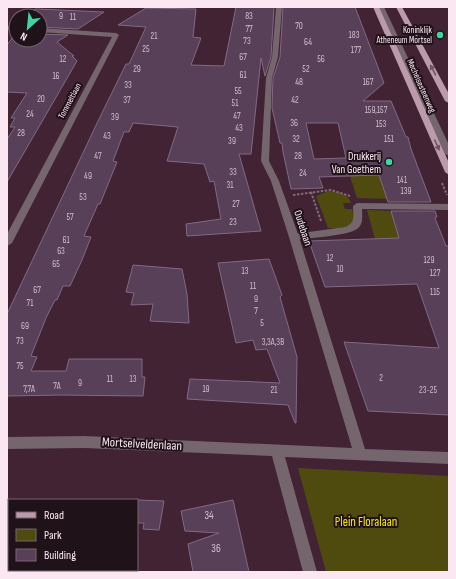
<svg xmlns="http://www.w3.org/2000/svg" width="456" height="579" font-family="'Sofia Sans Condensed',sans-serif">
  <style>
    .green { fill: #4f4b0f }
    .building { fill: #584059; stroke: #836984; fill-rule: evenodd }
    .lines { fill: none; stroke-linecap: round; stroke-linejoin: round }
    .path { stroke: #846978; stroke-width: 2; stroke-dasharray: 2.5 1.5; stroke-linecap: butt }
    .service { fill: #75656d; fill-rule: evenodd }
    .pedestrian { fill: #75656d; fill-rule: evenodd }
    .minor { fill: #75656d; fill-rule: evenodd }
    .primary { fill: #bb9bab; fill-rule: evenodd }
    .oneway { fill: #6d5662 }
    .poi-dot { fill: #40d4a2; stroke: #1f1219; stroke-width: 1.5 }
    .labels { text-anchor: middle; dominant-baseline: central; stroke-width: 4; stroke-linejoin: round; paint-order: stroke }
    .number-label { font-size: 9px; fill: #d2bdcb }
    .far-poi-label { font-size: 9px; fill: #fbe7f1; stroke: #1f1219; text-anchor: end }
    .far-street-label { font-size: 9px; fill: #fbe7f1; stroke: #1f1219 }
    .poi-label { font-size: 11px; fill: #fbe7f1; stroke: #1f1219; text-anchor: end }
    .street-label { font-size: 11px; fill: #fbe7f1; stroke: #1f1219 }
    .near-number-label { font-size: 11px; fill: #d2bdcb }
    .near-street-label { font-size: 13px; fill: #fbe7f1; stroke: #1f1219 }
    .near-park-label { font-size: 13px; fill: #f7ea05; stroke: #1f1219 }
  </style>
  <rect width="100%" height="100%" fill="#412334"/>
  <path class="green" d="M379 175 387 199 357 198 350 176Z
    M329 191C339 192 348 193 351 203H343L345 209H352L354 218C351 230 337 228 328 228L316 196Z
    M367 210 391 211 403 249 378 250Z
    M298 468 449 476V572H326Z"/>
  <path class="building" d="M236 7H274L271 57 265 76 261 58 251 154H239L261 231 187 236 186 224 221 219 214 181 210 182 204 164 167 161 178 127 133 123 129 132H124L113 161 117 162 100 204H98L84 236 91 237 82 260 70 286H63L57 300H55L46 318 31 356 37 357 31 371H66L69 359H142V377H145L143 396 61 395 7 396V314L98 121 126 64H129L146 27 118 25 146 8 196 9 193 37 201 38 191 65 224 66Z
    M283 7H355L384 83 363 101H391L406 137H408L411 149 431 202H388L379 175 319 177 323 188 291 189 283 152 282 143H280L272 108 273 78 280 57ZM306 123H338L346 158 314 159Z
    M35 9 60 10 104 12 78 29 40 27V16H30Z
    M16 33V40H40V34L68 35 57 42 74 56H72L77 61 7 182V139L15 127H10L15 118H11L27 93 7 92V45Z
    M391 211H435L437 217 435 218 446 246H449V415L368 411 344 342 439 348 417 284 325 287 309 241 399 238Z
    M269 259 282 295 280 297 297 357 296 423H295L288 405 187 399 190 379 280 383 267 349 256 350 253 340 236 343 218 263Z
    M133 265 182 269 187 294 189 323 150 321 153 304 131 305 134 293 126 292Z
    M137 500 164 501 159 530 143 529 144 523H137Z
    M233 500 249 572H193L188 544 219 533 185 531 181 511Z"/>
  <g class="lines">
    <path class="path" d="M442 183 447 195
      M311 192 321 221
      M293 195 331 190 350 196"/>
    <path class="service" d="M378 7H384L449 145V156L445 154Z"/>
    <path class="pedestrian" d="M357 203 449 204V210L362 209C362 216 364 224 357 229 347 236 307 238 294 240L289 237 294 234 345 227C356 223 353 216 353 206Z"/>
    <path class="minor" d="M276 7H282L278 57 272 78 269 161 279 181 299 237 365 449 449 452V464L285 457 317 572H303L272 456 84 448 7 449V437L84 436 352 448 289 237 271 181 261 161 266 78 272 57Z
      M7 26 16 27V31L7 30Z
      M40 28 116 33 119 35 12 243 7 246V234L112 37 40 32Z"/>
    <path class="primary" d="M373 7H379L449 163V175L445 172Z
      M396 7H402L449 94V103L445 101Z"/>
  </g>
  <defs><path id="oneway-solid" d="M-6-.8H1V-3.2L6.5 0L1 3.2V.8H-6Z"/></defs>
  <g class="oneway">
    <use href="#oneway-solid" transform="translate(433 70) rotate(-118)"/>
    <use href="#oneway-solid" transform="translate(437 145) rotate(66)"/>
  </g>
  <g class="poi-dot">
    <circle cx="440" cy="35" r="4"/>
    <circle cx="389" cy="162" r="4"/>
  </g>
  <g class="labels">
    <g class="number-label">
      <text x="61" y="16">9</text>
      <text x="249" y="16">83</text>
      <text x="73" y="17">11</text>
      <text x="299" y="26">70</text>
      <text x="249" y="29">77</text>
      <text x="354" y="35">183</text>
      <text x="154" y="36">21</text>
      <text x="247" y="41">73</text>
      <text x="308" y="42">64</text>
      <text x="146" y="49">25</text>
      <text x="356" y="50">177</text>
      <text x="243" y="57">67</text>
      <text x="63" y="59">12</text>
      <text x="321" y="59">56</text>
      <text x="137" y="69">29</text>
      <text x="306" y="69">52</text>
      <text x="243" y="75">61</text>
      <text x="56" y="76">16</text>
      <text x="299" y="82">48</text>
      <text x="368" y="82">167</text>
      <text x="128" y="85">33</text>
      <text x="238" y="91">55</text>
      <text x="41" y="99">20</text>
      <text x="127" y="100">37</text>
      <text x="295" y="100">42</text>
      <text x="235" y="103">51</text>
      <text x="376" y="110">159,157</text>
      <text x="30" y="114">24</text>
      <text x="237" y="116">47</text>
      <text x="115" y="117">39</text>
      <text x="294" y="123">36</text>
      <text x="381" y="124">153</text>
      <text x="239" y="128">43</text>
      <text x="21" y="133">28</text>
      <text x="107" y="136">43</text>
      <text x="296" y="139">32</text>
      <text x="389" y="139">151</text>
      <text x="232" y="141">39</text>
      <text x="98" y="156">47</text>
      <text x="298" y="156">28</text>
      <text x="233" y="172">33</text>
      <text x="303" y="173">24</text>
      <text x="88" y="176">49</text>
      <text x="402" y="180">141</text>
      <text x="230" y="185">31</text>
      <text x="406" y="191">139</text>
      <text x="83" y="197">53</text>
      <text x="236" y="204">27</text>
      <text x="70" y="217">57</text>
      <text x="233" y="222">23</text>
      <text x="66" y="240">61</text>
      <text x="61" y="251">63</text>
      <text x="330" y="258">12</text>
      <text x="429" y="260">129</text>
      <text x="56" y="264">65</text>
      <text x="340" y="269">10</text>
      <text x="245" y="271">13</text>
      <text x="435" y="273">127</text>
      <text x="253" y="286">11</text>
      <text x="37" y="290">67</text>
      <text x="435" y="292">115</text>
      <text x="256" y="299">9</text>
      <text x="30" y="303">71</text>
      <text x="256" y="311">7</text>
      <text x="262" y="323">5</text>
      <text x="25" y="326">69</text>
      <text x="20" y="341">73</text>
      <text x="273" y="342">3,3A,3B</text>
      <text x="20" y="366">75</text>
      <text x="381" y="378">2</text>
      <text x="110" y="379">11</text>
      <text x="133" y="379">13</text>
      <text x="80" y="383">9</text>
      <text x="57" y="386">7A</text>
      <text x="29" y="389">7,7A</text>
      <text x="206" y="389">19</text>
      <text x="274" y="390">21</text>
      <text x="428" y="390">23-25</text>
    </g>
    <g class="far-poi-label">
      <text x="432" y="30">Koninklijk<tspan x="432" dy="10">Atheneum Mortsel</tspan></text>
    </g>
    <g class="far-street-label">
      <text transform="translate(421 86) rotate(66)">Mechelsesteenweg</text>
      <text transform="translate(70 101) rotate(-62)">Tommeltlaan</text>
    </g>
    <g class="poi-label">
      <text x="381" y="156">Drukkerij<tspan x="381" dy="13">Van Goethem</tspan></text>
    </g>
    <g class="street-label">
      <text transform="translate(303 228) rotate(72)">Oudebaan</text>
    </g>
    <g class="near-number-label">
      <text x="209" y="515">34</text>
      <text x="216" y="548">36</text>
    </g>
    <g class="near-street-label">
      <text transform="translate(142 444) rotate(3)">Mortselveldenlaan</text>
    </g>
    <g class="near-park-label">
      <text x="366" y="522">Plein Floralaan</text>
    </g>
  </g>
  <rect width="456" height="579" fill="none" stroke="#fbe7f1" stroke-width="16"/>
  <rect x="8" y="499" width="130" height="72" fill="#1f1219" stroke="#77676f"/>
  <rect x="16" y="512" width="20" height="6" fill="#bb9bab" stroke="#77676f"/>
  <text x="44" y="519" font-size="12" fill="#fbe7f1">Road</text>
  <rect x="16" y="529" width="20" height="12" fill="#4f4b0f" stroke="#77676f"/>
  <text x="44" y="539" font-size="12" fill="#fbe7f1">Park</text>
  <rect x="16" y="549" width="20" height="12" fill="#584059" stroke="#77676f"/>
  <text x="44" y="559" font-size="12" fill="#fbe7f1">Building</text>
  <g transform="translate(28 28) rotate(207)"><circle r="19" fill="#1f1219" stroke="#77676f"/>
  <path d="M0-3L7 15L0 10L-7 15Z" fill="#40d4a2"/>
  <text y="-6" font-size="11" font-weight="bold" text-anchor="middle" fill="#fbe7f1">N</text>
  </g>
</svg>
